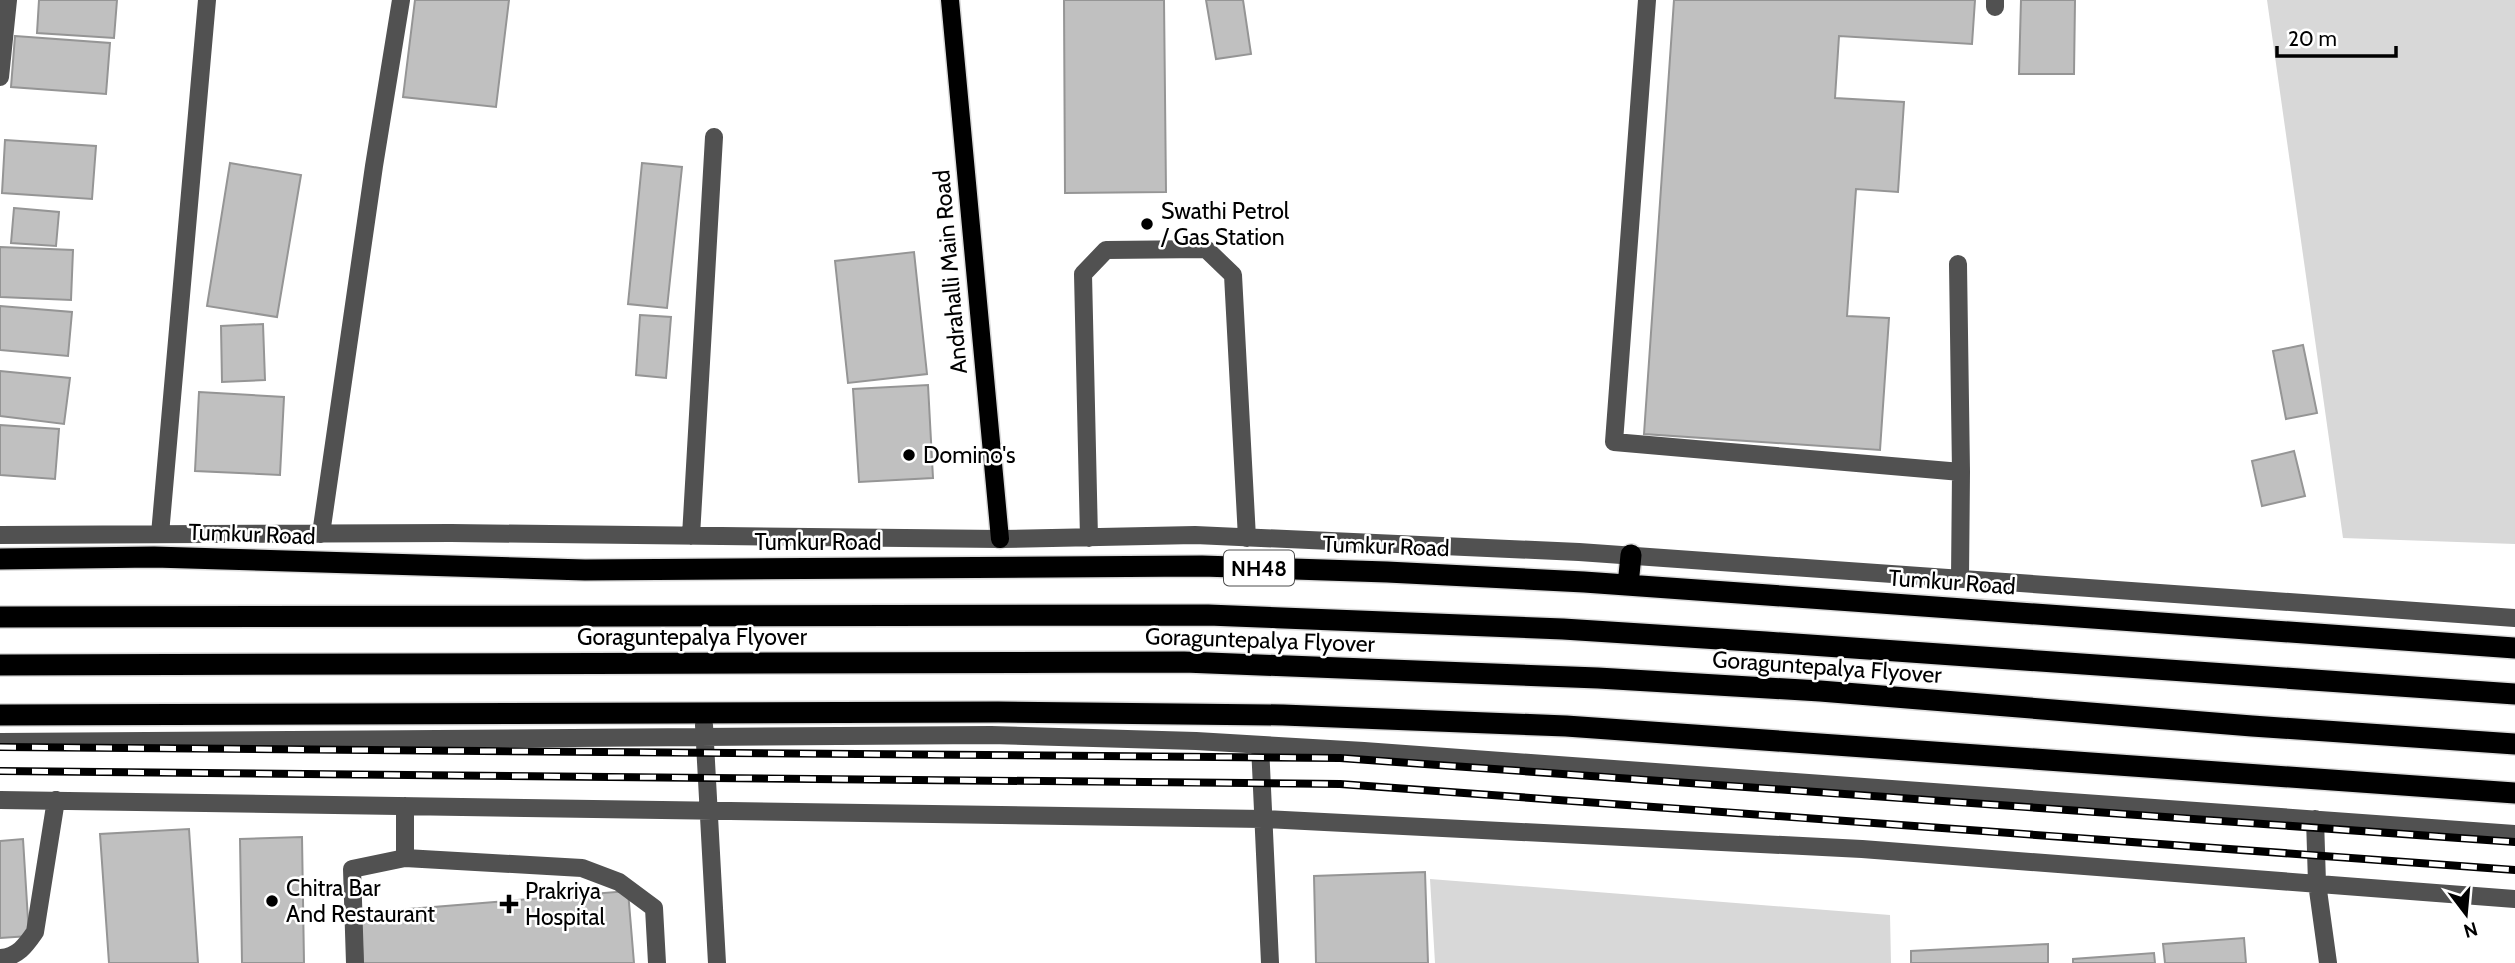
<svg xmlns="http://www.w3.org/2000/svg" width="2515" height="963" font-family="Cabin,sans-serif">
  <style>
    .green { fill: #d8d8d8 }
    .building { fill: #c0c0c0; stroke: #959595; stroke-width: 2 }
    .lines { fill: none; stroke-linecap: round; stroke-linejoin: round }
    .major-casing { stroke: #dbdbdb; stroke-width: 21 }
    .highway-casing { stroke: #dbdbdb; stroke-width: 24 }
    .minor { stroke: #515151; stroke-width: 18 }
    .major { stroke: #000; stroke-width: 18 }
    .highway { stroke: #000; stroke-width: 21 }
    .rail-casing { stroke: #000; stroke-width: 8 }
    .rail { stroke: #fff; stroke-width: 5; stroke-dasharray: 16; stroke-linecap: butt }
    .poi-dot { fill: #000; stroke: #fff; stroke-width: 2.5 }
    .labels { text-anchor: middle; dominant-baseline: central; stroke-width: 5; stroke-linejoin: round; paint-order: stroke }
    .shield { fill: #fff; stroke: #4c4c4c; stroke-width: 2 }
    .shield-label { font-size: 21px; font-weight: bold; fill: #000 }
    .poi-label { font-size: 23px; fill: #000; stroke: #fff; text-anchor: start }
    .street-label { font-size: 23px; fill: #000; stroke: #fff }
  </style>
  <rect width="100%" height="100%" fill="#fff"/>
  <path class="green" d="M2267 0H2515V544L2343 538Z
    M1430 879 1890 915 1891 963H1435Z"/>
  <path class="building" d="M39 0H117L114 38 37 33Z
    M415 0H509L496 107 403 97Z
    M1064 0H1164L1166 192 1065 193Z
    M1206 0H1243L1251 54 1216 59Z
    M1674 0H1975L1972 44 1839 36 1835 98 1904 102 1898 192 1856 189 1847 316 1889 318 1880 450 1644 434Z
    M2021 0H2075L2074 74H2019Z
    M15 36 110 43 106 94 11 87Z
    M5 140 96 146 92 199 2 193Z
    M230 163 301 175 277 317 207 306Z
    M642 163 682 167 667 308 628 304Z
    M14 208 59 212 56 246 11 243Z
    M0 247 73 250 71 300 0 297Z
    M914 252 927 374 848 383 835 261Z
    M0 306 72 312 68 356 0 350Z
    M640 315 671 317 666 378 636 375Z
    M263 324 265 380 222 382 221 326Z
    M2303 345 2317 413 2286 419 2273 351Z
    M0 371 70 378 64 424 0 416Z
    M928 385 933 478 859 482 853 389Z
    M199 392 284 397 280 475 195 471Z
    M0 425 59 429 55 479 0 475Z
    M2294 451 2305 496 2262 506 2252 461Z
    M189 829 198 963H109L100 834Z
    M302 837 304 963H242L240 839Z
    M23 839 29 936 0 938V841Z
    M1425 872 1428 963H1316L1314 876Z
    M628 891 634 963H363L360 913Z
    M2244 938 2246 963H2165L2163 944Z
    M2048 944V963H1911V951Z
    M2154 953 2155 963H2073V959Z"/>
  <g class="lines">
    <defs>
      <path id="major" d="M950 0 1000 539"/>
      <path id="highway" d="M0 559 154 557 585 570 1202 566 1387 572 1584 582 2515 648
        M1628 585 1631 555
        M0 617 1208 615 1563 629 1766 642 2515 694
        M0 665 1184 662 1598 678 1820 691 2252 726 2515 744
        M0 715 998 712 1283 715 1566 726 2515 793"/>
    </defs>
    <use href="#major" class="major-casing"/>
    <use href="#highway" class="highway-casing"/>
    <path class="minor" d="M1647 0 1614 442 1961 472
      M1995 7V0
      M0 77 8 0
      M1958 264 1961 472 1960 578
      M160 534 207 0
      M321 534 374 166 401 0
      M0 535 451 533 1000 539 1195 535 1579 552 2515 618
      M691 536 714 137
      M1089 538 1083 274 1106 250 1206 249 1233 275 1247 538
      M704 725 717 963
      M0 742 991 735 1196 741 1364 751 2515 834
      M1260 745 1270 963
      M0 800 1263 819 1862 849 2515 899
      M405 806V858
      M2315 819 2317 883 2328 963
      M0 958C18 957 26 945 35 932L56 800
      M355 963 352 869 405 858 582 868 619 882 654 908 657 963"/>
    <use href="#major" class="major"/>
    <use href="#highway" class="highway"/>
    <defs>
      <path id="rail" d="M0 747 1340 758 2515 842
        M0 771 1340 784 2515 870"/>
    </defs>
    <use href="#rail" class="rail-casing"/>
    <use href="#rail" class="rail"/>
  </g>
  <g class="poi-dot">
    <circle cx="1147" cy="224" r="7"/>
    <circle cx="909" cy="455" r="7"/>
    <circle cx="272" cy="901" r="7"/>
    <path d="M505.5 893.5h7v7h7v7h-7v7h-7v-7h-7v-7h7z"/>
  </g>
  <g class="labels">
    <rect class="shield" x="1224" y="550.5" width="70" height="35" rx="5"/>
    <g class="shield-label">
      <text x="1259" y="568">NH48</text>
    </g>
    <g class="poi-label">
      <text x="1161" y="211">Swathi Petrol<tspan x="1161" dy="26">/ Gas Station</tspan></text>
      <text x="923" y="455">Domino's</text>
      <text x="286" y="888">Chitra Bar<tspan x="286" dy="26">And Restaurant</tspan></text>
      <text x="525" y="891">Prakriya<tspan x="525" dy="26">Hospital</tspan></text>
    </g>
    <g class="street-label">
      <text transform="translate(950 272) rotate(-95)">Andrahalli Main Road</text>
      <text transform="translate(252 534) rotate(2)">Tumkur Road</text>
      <text x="818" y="542">Tumkur Road</text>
      <text transform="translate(1386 546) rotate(2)">Tumkur Road</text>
      <text transform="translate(1952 582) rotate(4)">Tumkur Road</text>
      <text x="692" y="637">Goraguntepalya Flyover</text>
      <text transform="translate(1260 640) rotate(2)">Goraguntepalya Flyover</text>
      <text transform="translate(1827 667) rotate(4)">Goraguntepalya Flyover</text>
    </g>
  </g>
  <g transform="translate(2466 914) rotate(164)" stroke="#ffffff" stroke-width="5" paint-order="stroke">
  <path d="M0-5L12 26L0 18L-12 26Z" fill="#000000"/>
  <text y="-10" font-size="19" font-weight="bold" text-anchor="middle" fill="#000000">N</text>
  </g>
  <path d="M2277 46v10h119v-10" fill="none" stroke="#000000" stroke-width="3.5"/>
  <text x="2288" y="46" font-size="21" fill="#000000" stroke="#ffffff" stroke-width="5" paint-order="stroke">20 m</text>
</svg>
